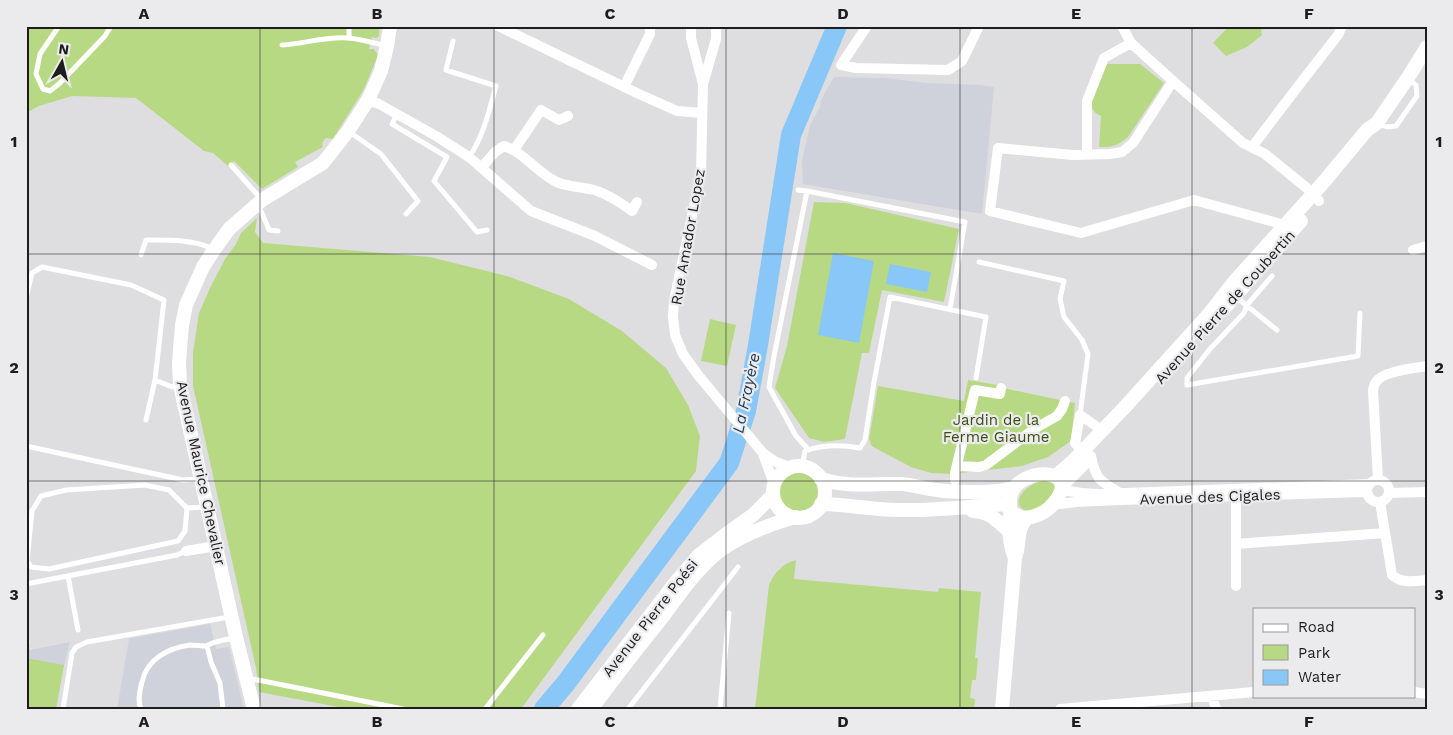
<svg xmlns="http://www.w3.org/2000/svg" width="1453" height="735" font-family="'Work Sans',sans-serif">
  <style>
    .built { fill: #cfd1db }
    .green { fill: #b8d984 }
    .water { fill: #89c7f8 }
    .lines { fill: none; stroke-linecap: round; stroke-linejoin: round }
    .river { stroke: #89c7f8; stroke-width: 20 }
    .lane { stroke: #fff; stroke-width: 5 }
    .street { stroke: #fff; stroke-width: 10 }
    .secondary { stroke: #fff; stroke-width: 14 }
    .grid { fill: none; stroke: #1d1d1e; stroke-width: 1; stroke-opacity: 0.55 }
    .labels { text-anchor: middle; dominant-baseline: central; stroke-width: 4.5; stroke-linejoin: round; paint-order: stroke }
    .street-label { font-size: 15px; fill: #1d1d1e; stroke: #ebebee }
    .park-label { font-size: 15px; fill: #3a4e10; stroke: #ebebee }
    .water-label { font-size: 16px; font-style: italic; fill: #183952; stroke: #ebebee }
    .neatline { fill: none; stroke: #1d1d1e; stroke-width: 2 }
    .grid-label { font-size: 16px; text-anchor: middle; font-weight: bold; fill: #1d1d1e }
  </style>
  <rect width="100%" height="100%" fill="#dedee1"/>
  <path class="built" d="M834 77 886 78 926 83 980 85 994 87 982 214 803 184 802 161 810 125 820 107 821 100Z
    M210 624 216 649 229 647 244 709H117L129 639 132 638Z
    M70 642 64 665 56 709H26V651Z"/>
  <path class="green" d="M26 26H380L379 36 376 38 372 37 369 49H374L378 55 364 89 333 139 326 138 322 143 323 147 295 162 298 167 262 189 234 161 229 167 213 153 204 151 136 98 72 96 39 106 26 113Z
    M1229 26 1232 27 1264 26 1261 31 1262 35 1247 47 1226 56 1213 43Z
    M1106 64H1140L1164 83 1128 137C1118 146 1112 147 1099 147L1101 116C1095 113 1092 111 1091 104Z
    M814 202 846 203 959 229 944 302 882 290 869 353H862L845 439 824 442 809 438 775 388 787 346Z
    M257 218 255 232 263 243 430 257 507 276 569 299 622 331 666 368 688 405 700 436 696 471 521 709H349L259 692 256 668 193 386V353L199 313 210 288 225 259 236 244 241 233Z
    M710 319 736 325 727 366 701 361Z
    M968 380 998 385V387L1075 403 1071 441 1048 457 1022 466 952 474 931 473 911 467 875 448 871 445 869 439 878 386 964 401Z
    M779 492a20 20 0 1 1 40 0a20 20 0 1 1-40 0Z
    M1041 480H1051L1054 484 1055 488C1053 493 1050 499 1047 502 1025 524 999 499 1041 480Z
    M796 560 794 579 938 592 939 588 981 592 975 658H978L976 680H972L970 698 975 699 974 709H755L769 585C774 573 783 563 796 560Z
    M26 658 64 665 56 709H26Z"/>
  <path class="water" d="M833 253 874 261 859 343 818 335Z
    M890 264 931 272 927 292 886 284Z"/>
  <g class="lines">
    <path class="river" d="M544 709 566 683 729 463 746 411 758 345 791 135 837 26"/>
    <path class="lane" d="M59 26 40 54 36 74 43 89 50 91 60 83 105 36 111 26
      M349 38V26
      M453 41 446 70 496 86C489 110 484 136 469 157
      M282 45C304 44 326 36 348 38 361 39 374 43 387 46
      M397 114 392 124 447 157 434 181 477 232 487 230
      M1379 124 1387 127 1396 126 1417 96 1416 85 1408 80
      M348 131 381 154 418 201 406 214
      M231 165 262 200
      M798 190 807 191 965 222 950 309
      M807 191 774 356 769 387 796 436 808 449
      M257 205 262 213 269 230 278 231
      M141 255 146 240C169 240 192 239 213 249
      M979 262 1064 281 1060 299 1064 317 1082 340 1088 354 1080 415
      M1272 276 1247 305 1244 313 1210 349 1187 378V385L1358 356 1360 313
      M1236 297 1277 330
      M26 298 32 273 42 267 131 285 164 300 155 380 146 420
      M155 380 172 387 178 385
      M26 446 183 480 200 479
      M802 466 805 451C822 445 843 445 860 448L865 440 874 382 890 297 986 317 976 378
      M187 508 185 531 178 541 49 569 31 567 27 561 32 511 41 496 66 490 145 485 169 490 187 508 206 507
      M68 576 78 630
      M26 584 177 555 186 551
      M26 639 27 642
      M207 646 211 662 220 683 223 709
      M248 679 258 680 403 709
      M63 709 72 653 76 647 87 642 229 617
      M141 709C137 701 140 690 142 682 147 659 168 648 190 645 195 645 201 646 206 646 209 645 213 642 216 642 223 640 229 639 235 638
      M485 709 543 635
      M628 709 738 567
      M720 709 729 613"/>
    <path class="street" d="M498 26 639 94 677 111 702 113
      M691 26V38L703 84 716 39V26
      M867 26 841 65 856 68 948 70 962 61 979 26
      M1122 26 1131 43 1173 81 1243 143 1265 154 1308 189 1319 201
      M1173 81 1133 143 1122 152 1110 154 1073 155 998 148 990 211 1081 233 1194 200 1285 225
      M703 84 701 173 674 301 673 317 675 335 683 354 698 375 763 453 776 462 790 467
      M624 87 650 34V26
      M368 100 379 104 436 136 469 157 531 211 595 236 652 265
      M1252 147 1306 76 1338 35 1342 26
      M514 150 541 110 559 120 568 116
      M1087 155V101L1104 58 1131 43
      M482 167 495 152 504 146C526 153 538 175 559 183 570 187 583 187 594 190 608 194 621 203 632 211L637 202
      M1413 250 1427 246
      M1082 451 1075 443 1080 415 1103 431
      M763 454 774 484
      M1091 456C1096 480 1100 481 1120 493
      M957 466 979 467 986 465 1034 429 1057 416 1062 409 1065 401
      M955 480V473L975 390 1000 394 1001 388
      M1378 480 1373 390C1374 387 1374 384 1376 382 1382 371 1415 368 1427 366
      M1367 491a11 11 0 1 1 22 0a11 11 0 1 1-22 0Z
      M1062 490 1082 493 1098 494 1370 484
      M1389 493 1427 492
      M1380 502 1392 575C1402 584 1415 581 1427 580
      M1052 505 1076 502 1121 500 1362 492 1368 494
      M1236 544 1385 533
      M186 551 216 546
      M1236 586V496
      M1414 692 1427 694
      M1212 696 1216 709
      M1060 709 1254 692"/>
    <path class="secondary" d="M1223 310 1301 221
      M773 492a26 26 0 1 1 52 0a26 26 0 1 1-52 0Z
      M1056 476 1073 461 1124 408 1209 314 1234 282 1322 184 1367 130 1377 123 1409 76 1427 47
      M821 479C848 488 875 483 902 484 914 485 925 489 937 490 958 493 994 493 1014 488
      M1062 485 1084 463
      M821 504C847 504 872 510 898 510 935 511 972 506 1009 504
      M973 511C993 513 995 520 1009 531
      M1010 511 1021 518C1034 518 1045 514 1054 503 1083 467 1021 466 1011 494 1009 501 1011 509 1010 516 1009 531 1009 544 1015 558
      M254 709 236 637 180 385 179 363 182 325 186 305 203 267 214 250 229 229 262 200 323 163 348 131 368 100 381 71 387 46 390 26
      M578 709 675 583 699 555 725 535 753 515 773 495
      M591 709C615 677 639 646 664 615 681 592 699 566 722 549 744 534 770 524 796 517
      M1002 709 1015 558C1021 542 1015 531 1027 518"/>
  </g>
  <path class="grid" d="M260 26V709M494 26V709M726 26V709M960 26V709M1192 26V709M26 254H1427M26 481H1427"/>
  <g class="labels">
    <g class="street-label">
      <text transform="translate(688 237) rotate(-80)">Rue Amador Lopez</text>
      <text transform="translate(1225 307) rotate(-48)">Avenue Pierre de Coubertin</text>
      <text transform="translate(201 473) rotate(78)">Avenue Maurice Chevalier</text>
      <text transform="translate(1210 497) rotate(-2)">Avenue des Cigales</text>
      <text transform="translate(650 618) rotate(-52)">Avenue Pierre Poési</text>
    </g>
    <g class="park-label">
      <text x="996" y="420">Jardin de la<tspan x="996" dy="17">Ferme Giaume</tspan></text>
    </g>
    <g class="water-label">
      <text transform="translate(746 393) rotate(-78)">La Frayère</text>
    </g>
  </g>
  <rect width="1453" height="735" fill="none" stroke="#ebebee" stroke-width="55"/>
  <rect x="1253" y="608" width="162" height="90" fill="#ebebee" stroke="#99999b"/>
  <rect x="1263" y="624" width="25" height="8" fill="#ffffff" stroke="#99999b"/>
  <text x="1298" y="632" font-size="15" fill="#1d1d1e">Road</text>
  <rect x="1263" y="645" width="25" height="15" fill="#b8d984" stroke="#99999b"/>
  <text x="1298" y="658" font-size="15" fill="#1d1d1e">Park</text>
  <rect x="1263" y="670" width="25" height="15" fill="#89c7f8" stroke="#99999b"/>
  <text x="1298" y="682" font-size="15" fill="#1d1d1e">Water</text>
  <g transform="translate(62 62) rotate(8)" stroke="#ebebee" stroke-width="4" paint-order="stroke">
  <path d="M0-4L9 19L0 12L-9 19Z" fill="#1d1d1e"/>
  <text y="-8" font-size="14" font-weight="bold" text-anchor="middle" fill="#1d1d1e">N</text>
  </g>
  <rect x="28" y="28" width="1398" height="680" class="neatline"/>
  <g class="grid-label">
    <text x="144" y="19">A</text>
    <text x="377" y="19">B</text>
    <text x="610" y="19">C</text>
    <text x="843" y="19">D</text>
    <text x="1076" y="19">E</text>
    <text x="1309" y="19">F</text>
    <text x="14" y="147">1</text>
    <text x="1439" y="147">1</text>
    <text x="14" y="373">2</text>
    <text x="1439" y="373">2</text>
    <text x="14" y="600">3</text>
    <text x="1439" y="600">3</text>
    <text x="144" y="727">A</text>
    <text x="377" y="727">B</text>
    <text x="610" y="727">C</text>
    <text x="843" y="727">D</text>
    <text x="1076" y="727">E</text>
    <text x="1309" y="727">F</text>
  </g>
</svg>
